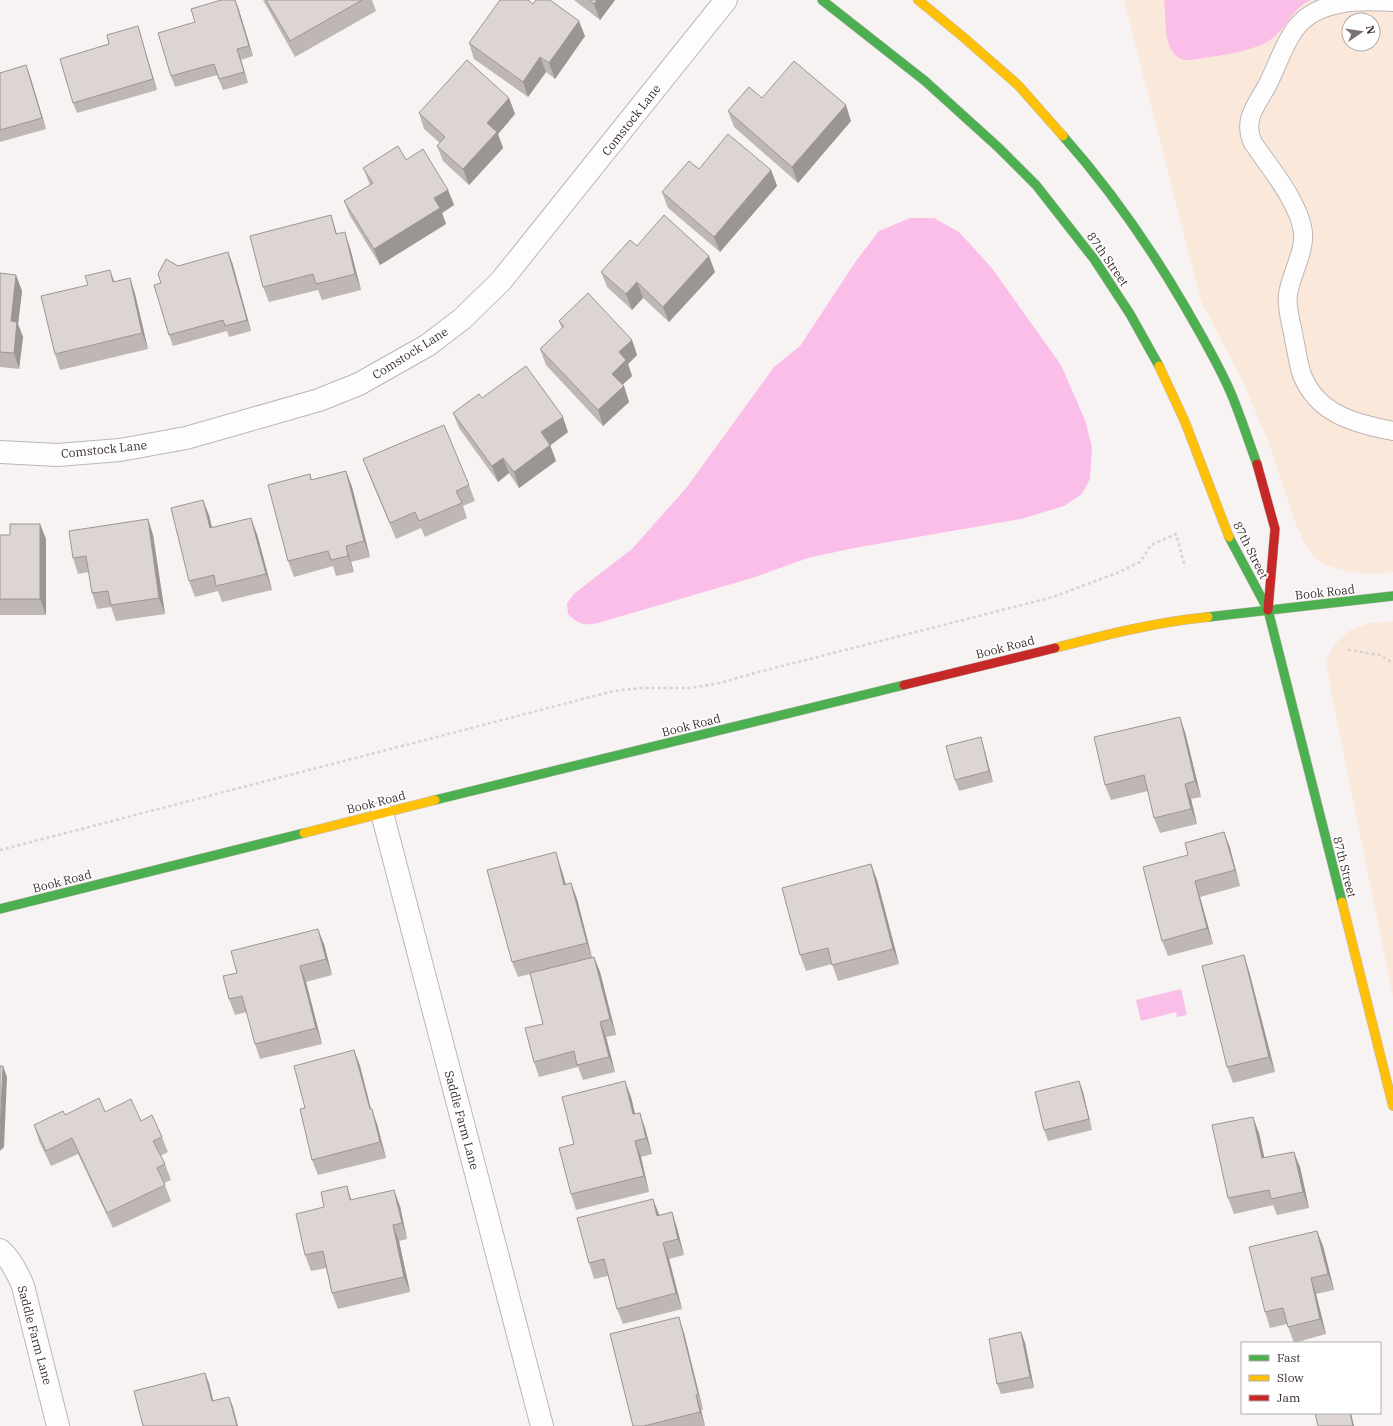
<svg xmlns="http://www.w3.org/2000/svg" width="1393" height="1426" font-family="'IBM Plex Serif',serif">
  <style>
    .green { fill: #fae9db; fill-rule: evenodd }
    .water { fill: #fabee8 }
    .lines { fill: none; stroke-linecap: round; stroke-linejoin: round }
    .lane-casing { stroke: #bdb5b4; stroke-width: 20 }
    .street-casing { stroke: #bdb5b4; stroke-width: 24 }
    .fast-casing { stroke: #bdb5b4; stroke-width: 10 }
    .slow-casing { stroke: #bdb5b4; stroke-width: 10 }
    .jam-casing { stroke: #bdb5b4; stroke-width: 10 }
    .path { stroke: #d6d2d2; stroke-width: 2.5; stroke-dasharray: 3 3; stroke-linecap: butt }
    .lane { stroke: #fefdfd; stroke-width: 18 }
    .street { stroke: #fefdfd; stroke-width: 22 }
    .fast { stroke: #4caf50; stroke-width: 9 }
    .slow { stroke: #ffc107; stroke-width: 9 }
    .jam { stroke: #c62828; stroke-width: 9 }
    .wall { fill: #beb7b5 }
    .shaded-wall { fill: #9b9594 }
    .building { fill: #ddd5d3; stroke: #9b9594 }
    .labels { text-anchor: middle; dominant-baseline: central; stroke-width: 3; stroke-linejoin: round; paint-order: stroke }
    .street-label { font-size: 12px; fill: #3b2d2c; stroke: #fff }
  </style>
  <rect width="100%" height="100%" fill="#f7f3f3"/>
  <path class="green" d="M1124 0H1393V572L1381 574 1348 572 1325 565 1314 556 1306 545 1297 528 1268 441 1243 382 1201 301ZM1349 20H1373V44H1349Z
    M1393 621V997L1331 692 1326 660 1336 643 1349 631 1370 623Z"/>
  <path class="water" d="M1164 0H1311C1292 8 1288 26 1273 38 1253 53 1215 56 1190 60 1188 60 1183 60 1181 59 1161 49 1167 17 1164 0Z
    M910 218H934L959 232 991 267 1061 365 1085 420 1092 447 1090 479 1082 494 1064 506 1021 519 854 548 808 558 752 578 598 623C583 626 578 624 568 614L567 603 575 593 632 549 687 487 774 367 800 346 856 261 879 231Z
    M1181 989 1187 1015 1177 1017 1176 1012 1141 1021 1136 1000Z"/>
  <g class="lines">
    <defs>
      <path id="lane" d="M1393 2C1359 0 1316 0 1295 29 1283 46 1277 66 1268 84 1257 105 1242 119 1253 143 1270 168 1299 202 1303 232 1305 252 1291 274 1288 294 1286 309 1292 325 1294 339 1297 351 1298 364 1302 375 1318 415 1355 423 1393 431"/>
      <path id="street" d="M0 452 58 455 120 450 186 438 319 400 359 384 428 345 462 319 501 281 726 0
        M382 813 542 1426
        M0 1250C11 1259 18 1274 23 1286L58 1426"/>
      <path id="fast" d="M822 0 925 81 999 148 1036 185 1094 259 1130 314 1159 366
        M1063 136C1109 188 1149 245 1184 305 1200 333 1217 361 1230 391 1240 414 1248 440 1257 464
        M1229 537 1268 610 1342 902
        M1208 617 1393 596
        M435 800 904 685
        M0 909 304 833"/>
      <path id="slow" d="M918 0 962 36 1018 85 1063 136
        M1159 366 1185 422 1229 537
        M1055 648C1105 635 1156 622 1208 617
        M304 833 435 800
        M1342 902 1393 1106"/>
      <path id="jam" d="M1257 464 1275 529 1268 610
        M904 685 1055 648"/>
    </defs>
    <use href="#lane" class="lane-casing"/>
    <use href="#street" class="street-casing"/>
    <use href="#fast" class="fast-casing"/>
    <use href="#slow" class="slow-casing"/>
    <use href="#jam" class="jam-casing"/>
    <path class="path" d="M1348 650 1380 655 1393 663
      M0 850 614 691 640 688H691L720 683 751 674 1053 597 1117 573 1140 562 1151 545 1176 534 1185 567"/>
    <use href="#lane" class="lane"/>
    <use href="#street" class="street"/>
    <use href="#fast" class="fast"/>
    <use href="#slow" class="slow"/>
    <use href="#jam" class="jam"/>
  </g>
  <path class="wall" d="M263 0H372L376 11 295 57Z
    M574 0H615L600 20Z
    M533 4 585 36 555 79 546 72 528 97 474 59 469 43Z
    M238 7 253 56 241 60 248 83 223 90 217 75 175 87 171 76 195 22Z
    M138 26 141 37 157 90 77 113 73 103Z
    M26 65 30 76 46 129 0 142V73Z
    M509 98 515 114 498 134 503 148 469 185 443 161 437 146 440 143 424 129 419 113Z
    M762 98 851 121 798 183 734 127 728 111Z
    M406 160 448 190 454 205 442 213 446 224 380 265 350 216 344 201 370 185 363 168Z
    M699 169 771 170 777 186 720 252 668 208 662 192Z
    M337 234 350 248 361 290 322 300 318 290 269 302 263 287Z
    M637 246 715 272 669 322 643 298 632 310 607 287 601 272Z
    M232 262 251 331 229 337 227 331 173 346 169 335 161 283 178 266Z
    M0 273 16 275 22 291 18 324 23 337 19 369 0 367Z
    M130 278 135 294 148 349 60 370 55 354 115 282Z
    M559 321 632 340 637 355 628 364 632 376 622 385 624 386 629 402 603 426 546 365 540 349 562 329Z
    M482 398 568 432 550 445 556 461 519 488 509 473 498 482 459 428 453 413Z
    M363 459 469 485 475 501 463 506 467 518 425 537 421 528 396 539 369 475Z
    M346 471 352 487 370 557 351 562 354 572 336 576 333 566 294 577 288 561 310 474 312 480Z
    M209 515 212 528 257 534 272 590 222 602 218 591 195 597 189 581Z
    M148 519 153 535 165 614 116 621 111 607 97 609 92 593 89 572 78 574 73 558Z
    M40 524 46 539V615H0V535H10Z
    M1185 732 1201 797 1191 799 1197 824 1160 833 1154 818 1148 791 1111 800 1105 785Z
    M984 748 993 782 959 791 955 780Z
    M1224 832 1230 848 1240 886 1200 897 1213 944 1168 956 1162 941 1188 855Z
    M871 864 877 880 899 964 838 981 832 964 806 971 800 955Z
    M561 868 566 884 571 883 577 899 592 957H594L600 972 616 1035 606 1037 615 1072 583 1080 578 1067 539 1077 534 1062 543 1024 530 974 518 977 512 962Z
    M324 944 332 975 306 982 322 1044 260 1059 255 1044 247 1012 235 1015 229 999 237 973Z
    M1249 971 1275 1072 1233 1083 1227 1067Z
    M354 1050 360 1066 371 1109 377 1124 386 1158 318 1175 312 1160 305 1108Z
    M1079 1081 1083 1092 1092 1130 1048 1141 1044 1130Z
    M631 1097 635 1114 645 1128 652 1154 641 1157 649 1192 576 1210 571 1194 574 1144Z
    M105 1112 141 1121 162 1137 168 1152 160 1156 165 1164 171 1180 164 1183 171 1201 113 1228 78 1154 51 1166 39 1141 34 1125 65 1115Z
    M1259 1133 1264 1158 1300 1167 1309 1208 1277 1215 1273 1205 1234 1214 1228 1198Z
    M352 1200 400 1206 407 1239 399 1241 410 1292 338 1309 332 1293 326 1268 311 1271 305 1255 324 1207Z
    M672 1212 677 1228 684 1255 669 1259 682 1309 623 1324 617 1309 608 1276 594 1279 589 1263 659 1216Z
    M1317 1231 1323 1246 1334 1290 1316 1294 1326 1334 1294 1343 1287 1324 1270 1328 1265 1312Z
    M1021 1332 1025 1343 1034 1388 1001 1394 997 1384Z
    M684 1333 703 1410H701L705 1426H633Z"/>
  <path class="shaded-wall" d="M235 0 238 7 253 56 249 46Z
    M597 0H615L600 20 594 4Z
    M579 21 585 36 555 79 549 63Z
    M138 26 141 37 157 90 153 79Z
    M237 49 241 60 248 83 244 72Z
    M540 57 546 72 528 97 523 82Z
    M26 65 30 76 46 129 42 118Z
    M509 98 515 114 498 134 503 148 469 185 463 169 487 123Z
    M846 105 851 121 798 183 792 167Z
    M771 170 777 186 720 252 714 237Z
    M448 190 454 205 442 213 446 224 380 265 374 249 434 198Z
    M331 215 336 231 342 250 336 234Z
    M345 232 350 248 361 290 355 274Z
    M228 252 232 262 251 331 247 320Z
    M709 256 715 272 669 322 663 307Z
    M110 270 116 286 113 282Z
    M16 275 22 291 18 324 23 337 19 369 14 353 11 321Z
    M130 278 135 294 148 349 142 333Z
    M637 282 643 298 632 310 626 294Z
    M632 340 637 355 628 364 632 376 618 389 612 374 619 352Z
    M624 386 629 402 603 426 598 410Z
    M563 417 568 432 547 448 541 432Z
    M550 445 556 461 519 488 514 472Z
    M503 458 509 473 498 482 492 466Z
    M346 471 352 487 370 557 364 541Z
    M203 500 209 515 216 544 210 528Z
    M251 518 257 534 272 590 266 574Z
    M148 519 153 535 165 614 159 598Z
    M40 524 46 539V615L40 599Z
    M346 546 351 562 354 572 348 556Z
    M1180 717 1185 732 1201 797 1195 781Z
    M981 737 984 748 993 782 989 771Z
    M1185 784 1191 799 1197 824 1191 809Z
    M1224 832 1230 848 1240 886 1235 870Z
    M556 852 561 868 570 900 564 885Z
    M871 864 877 880 899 964 893 949Z
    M1195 881 1200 897 1213 944 1207 928Z
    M571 883 577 899 592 958 587 943Z
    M318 929 324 944 332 975 326 959Z
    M1244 955 1249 971 1275 1072 1269 1057Z
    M594 957 600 972 616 1035 610 1019Z
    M300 966 306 982 322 1044 316 1028Z
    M600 1022 606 1037 615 1072 609 1057Z
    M354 1050 360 1066 375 1125 370 1109Z
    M3 1066 7 1077 4 1147 0 1151V1133Z
    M625 1081 631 1097 639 1130 633 1114Z
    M1079 1081 1083 1092 1092 1130 1089 1119Z
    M372 1109 377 1124 386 1158 380 1142Z
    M640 1113 645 1128 652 1154 646 1138Z
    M1253 1117 1259 1133 1268 1174 1262 1158Z
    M635 1141 641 1157 649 1192 644 1176Z
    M1294 1152 1300 1167 1309 1208 1303 1192Z
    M347 1186 352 1202 350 1200Z
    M394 1190 400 1206 407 1239 402 1223Z
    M653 1199 659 1214 663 1232 657 1216Z
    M672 1212 677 1228 684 1255 678 1239Z
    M393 1225 399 1241 410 1292 404 1277Z
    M1317 1231 1323 1246 1334 1290 1328 1274Z
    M663 1243 669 1259 682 1309 676 1293Z
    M1311 1278 1316 1294 1326 1334 1320 1319Z
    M679 1317 684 1333 703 1410 698 1394Z
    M1021 1332 1025 1343 1034 1388 1030 1377Z
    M205 1373 209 1383 216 1412 212 1401Z
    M696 1395 701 1410 705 1426 700 1412Z
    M229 1397 233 1407 238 1426H237Z
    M1350 1413H1351L1354 1426H1353Z"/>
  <path class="building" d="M221 0H235L249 46 237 49 244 72 219 79 214 64 171 76 158 33 195 22 191 9Z
    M266 0H362L290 41Z
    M500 0H528L533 4 536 0H550L579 21 549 63 540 57 523 82 469 43Z
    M589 0H597L594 4Z
    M138 26 153 79 73 103 60 59 109 44 107 35Z
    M467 60 509 98 487 123 497 132 463 169 437 146 445 137 419 113Z
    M794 61 846 105 792 167 728 111 749 87 762 98Z
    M26 65 42 118 0 130V73Z
    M728 134 771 170 714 237 662 192 689 161 699 169Z
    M398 146 406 160 423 149 448 190 434 198 440 208 374 249 344 201 373 183 363 168Z
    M331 215 336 234 345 232 355 274 316 284 313 274 263 287 250 236Z
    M664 215 709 256 663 307 637 282 626 294 601 272 630 240 637 246Z
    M228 252 247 320 225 326 223 320 169 335 154 285 161 283 158 274 166 259 178 266Z
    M110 270 113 282 130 278 142 333 55 354 41 296 88 285 85 276Z
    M0 273 16 275 11 321 17 322 14 353 0 352Z
    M588 293 632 340 619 352 626 360 612 374 624 386 598 410 540 349 564 326 559 321Z
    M526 366 563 417 541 432 550 445 514 472 503 458 492 466 453 413 479 394 482 398Z
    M444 425 469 485 456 491 462 503 419 521 415 512 390 523 363 459Z
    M346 471 364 541 346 546 348 556 331 560 328 551 288 561 268 485 310 474 311 480Z
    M203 500 210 528 251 518 266 574 216 586 214 575 189 581 171 508Z
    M148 519 159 598 111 605 108 591 92 593 86 556 73 558 69 531Z
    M10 524H40V599H0V535H10Z
    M1180 717 1195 781 1185 784 1191 809 1154 818 1144 775 1105 785 1094 737Z
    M981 737 989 771 955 780 946 746Z
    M1224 832 1235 870 1195 881 1207 928 1162 941 1143 867 1188 855 1185 843Z
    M556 852 564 885 571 883 587 943 512 962 487 870Z
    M871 864 893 949 832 965 828 948 800 955 782 888Z
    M318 929 326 959 300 966 316 1028 255 1044 242 996 229 999 223 976 237 973 231 951Z
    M1244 955 1269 1057 1227 1067 1202 966Z
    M594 957 610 1019 600 1022 609 1057 577 1065 574 1051 534 1062 525 1028 543 1024 530 973Z
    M354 1050 370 1109H372L380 1142 312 1160 300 1109 305 1108 294 1066Z
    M0 1066H3L0 1133Z
    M625 1081 633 1114 640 1113 646 1138 635 1141 644 1176 571 1194 559 1148 574 1144 562 1097Z
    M1079 1081 1089 1119 1044 1130 1035 1092Z
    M99 1098 105 1112 131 1099 141 1121 152 1115 162 1137 153 1141 165 1164 157 1168 165 1185 107 1213 72 1138 46 1151 34 1125 63 1111 65 1115Z
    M1253 1117 1262 1158 1294 1152 1303 1192 1271 1199 1269 1190 1228 1198 1212 1125Z
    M347 1186 350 1200 394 1190 402 1223 393 1225 404 1277 332 1293 323 1251 305 1255 296 1214 324 1207 321 1192Z
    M653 1199 657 1216 672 1212 678 1239 663 1243 676 1293 617 1309 604 1259 589 1263 577 1218Z
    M1317 1231 1328 1274 1311 1278 1320 1319 1288 1327 1283 1308 1265 1312 1249 1247Z
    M679 1317 698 1394 696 1395 700 1412 644 1426H633L610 1334Z
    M1021 1332 1030 1377 997 1384 989 1339Z
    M205 1373 212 1401 229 1397 237 1426H143L134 1391Z
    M1315 1413H1350L1353 1426H1318Z"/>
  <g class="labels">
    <g class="street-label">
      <text transform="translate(631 120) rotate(-52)">Comstock Lane</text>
      <text transform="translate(1108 259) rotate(55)">87th Street</text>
      <text transform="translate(410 353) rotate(-32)">Comstock Lane</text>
      <text transform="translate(104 449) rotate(-6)">Comstock Lane</text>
      <text transform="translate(1251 550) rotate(63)">87th Street</text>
      <text transform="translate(1325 592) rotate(-6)">Book Road</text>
      <text transform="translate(1005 647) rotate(-14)">Book Road</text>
      <text transform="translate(691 725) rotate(-14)">Book Road</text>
      <text transform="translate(376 802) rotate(-14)">Book Road</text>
      <text transform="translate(1345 867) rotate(76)">87th Street</text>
      <text transform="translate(62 881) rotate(-14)">Book Road</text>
      <text transform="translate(462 1120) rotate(75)">Saddle Farm Lane</text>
      <text transform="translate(35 1335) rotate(75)">Saddle Farm Lane</text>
    </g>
  </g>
  <rect x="1241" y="1342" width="140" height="72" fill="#ffffff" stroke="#b1abab"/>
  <rect x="1249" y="1355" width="20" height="6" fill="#4caf50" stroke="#b1abab"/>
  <text x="1277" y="1362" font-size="12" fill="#3b2d2c">Fast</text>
  <rect x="1249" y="1375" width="20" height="6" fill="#ffc107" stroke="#b1abab"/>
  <text x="1277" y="1382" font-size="12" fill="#3b2d2c">Slow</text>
  <rect x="1249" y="1395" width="20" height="6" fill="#c62828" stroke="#b1abab"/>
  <text x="1277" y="1402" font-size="12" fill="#3b2d2c">Jam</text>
  <g transform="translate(1361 32) rotate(77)"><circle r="19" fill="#ffffff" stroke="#b1abab"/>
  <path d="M0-3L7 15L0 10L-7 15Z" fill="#7d7272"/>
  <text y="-6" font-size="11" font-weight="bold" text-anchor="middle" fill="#3b2d2c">N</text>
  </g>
</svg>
